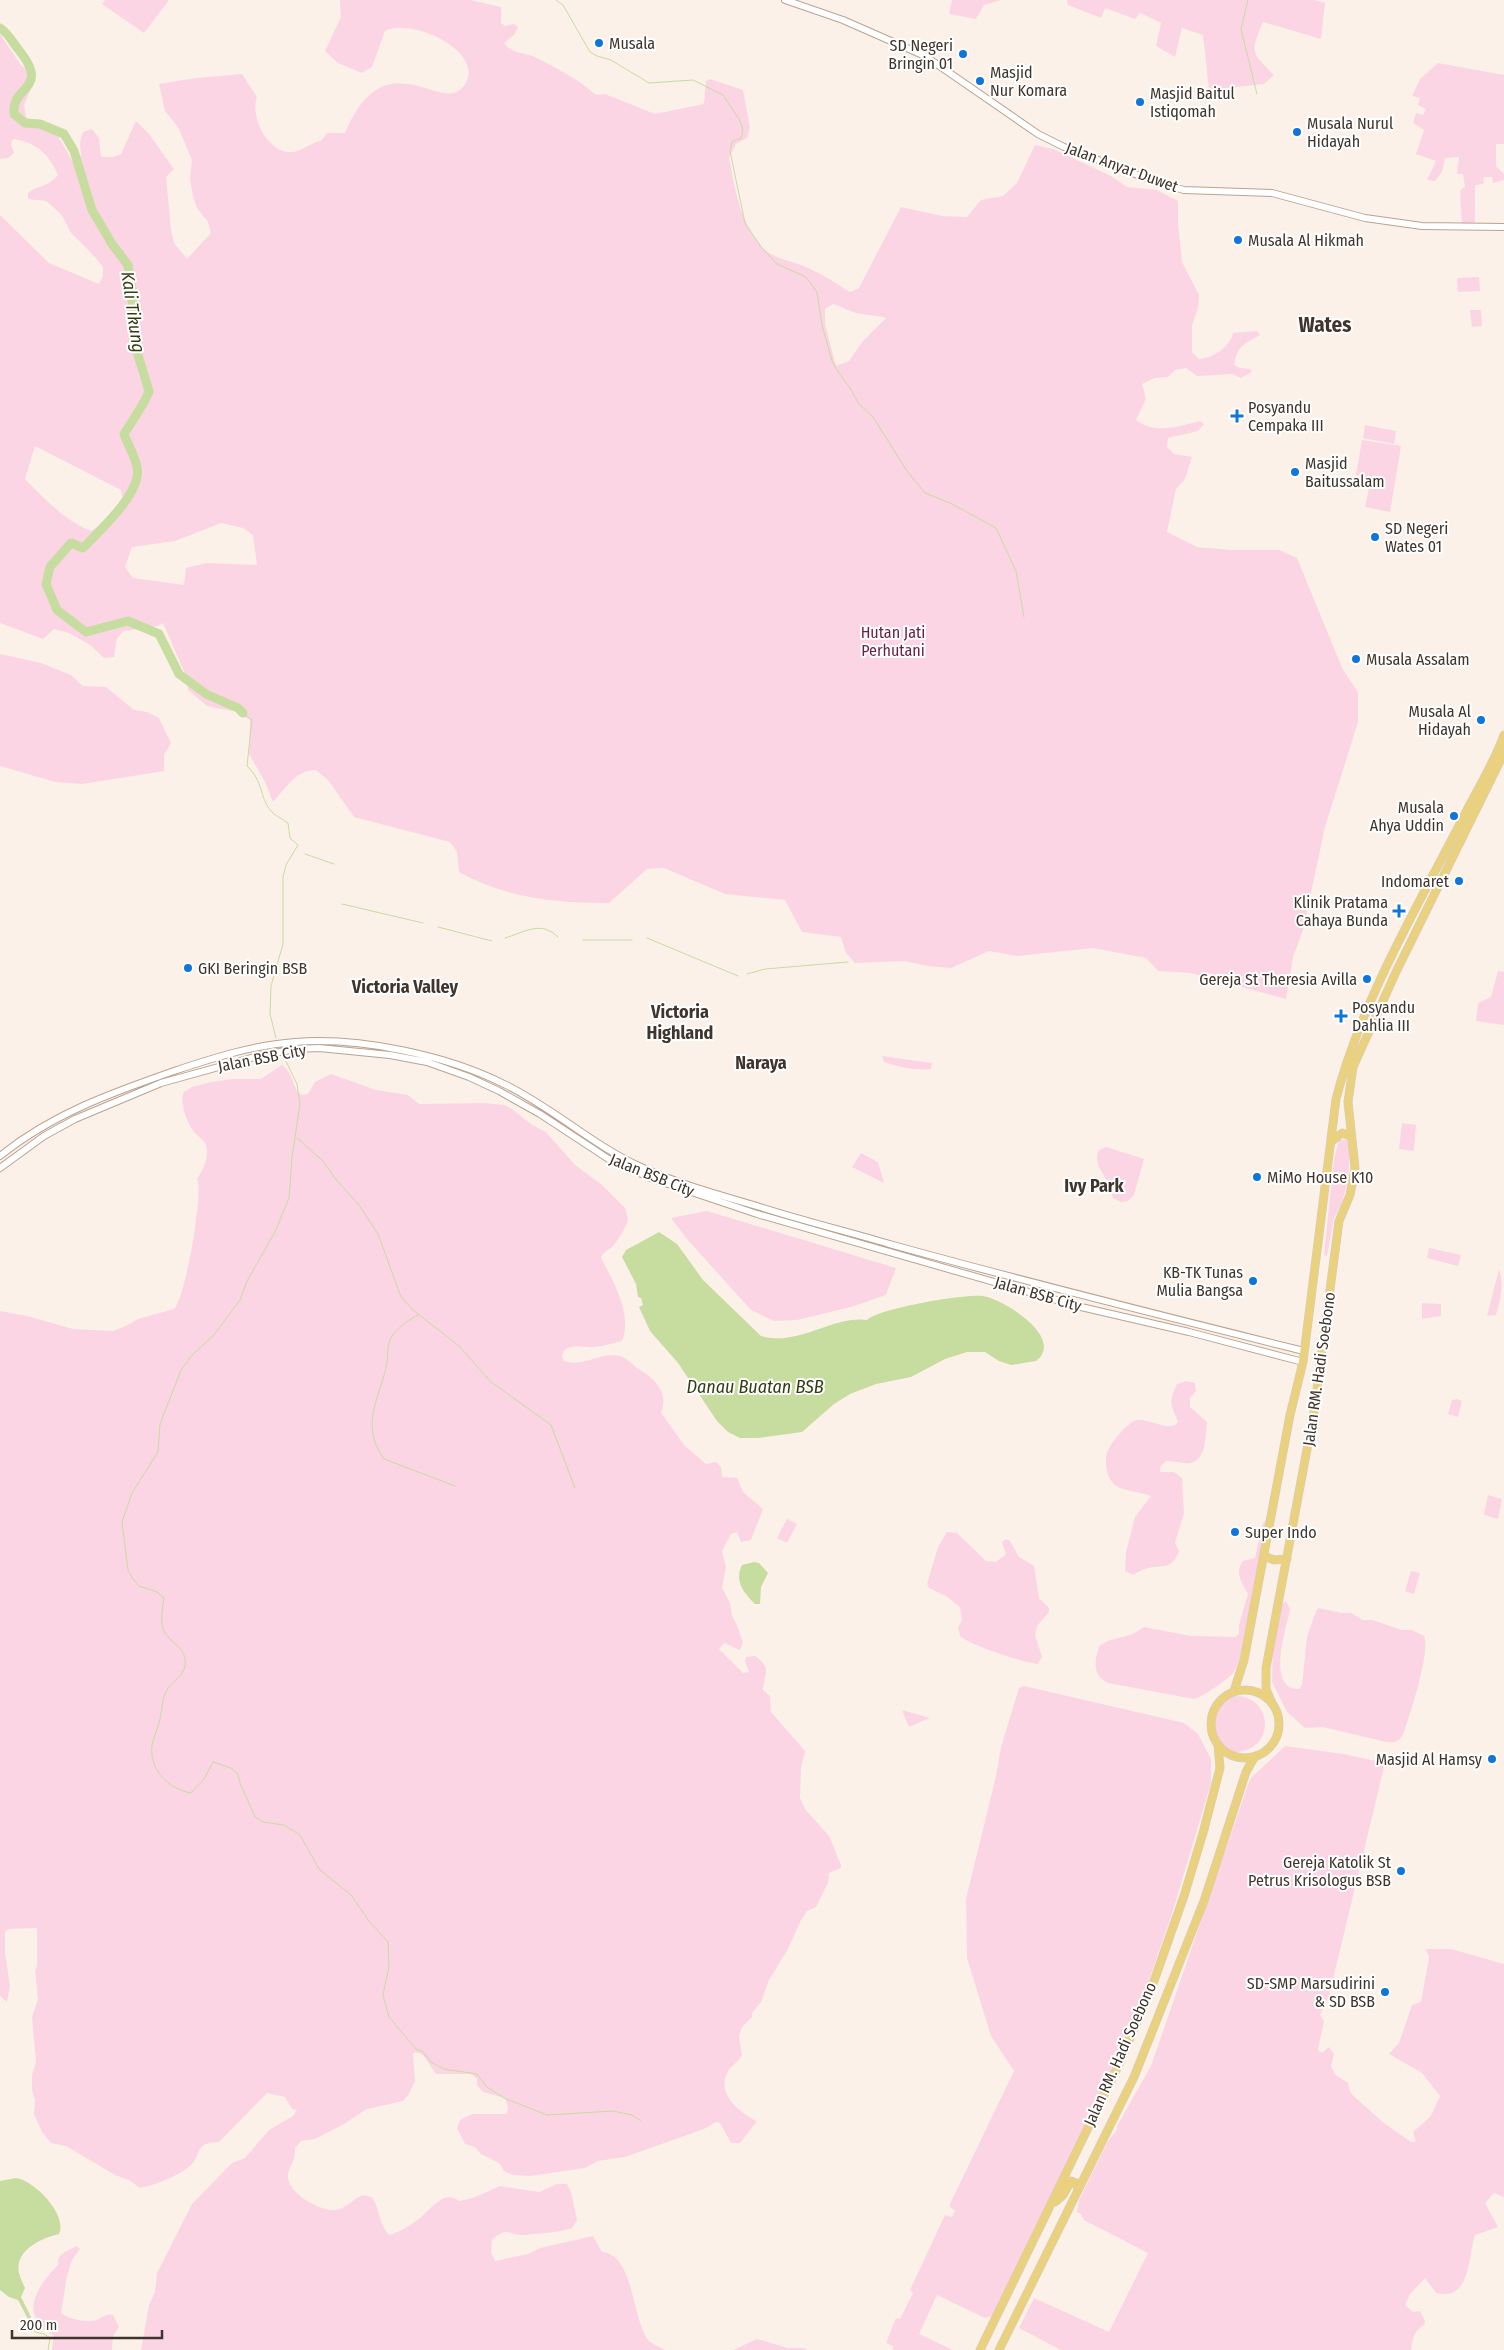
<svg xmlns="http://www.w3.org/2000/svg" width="1504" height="2350" font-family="'Fira Sans Condensed',sans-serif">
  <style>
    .green { fill: #fbd5e4; fill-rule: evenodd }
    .water { fill: #c7dc9f }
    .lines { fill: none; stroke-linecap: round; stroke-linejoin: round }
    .stream { stroke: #c7dc9f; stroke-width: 1 }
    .river { stroke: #c7dc9f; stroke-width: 9 }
    .secondary-casing { stroke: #bca28f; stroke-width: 8 }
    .primary-casing { stroke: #d1cfcd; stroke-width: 9 }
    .secondary { stroke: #fff; stroke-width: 6 }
    .primary { stroke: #e9d180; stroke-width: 8 }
    .poi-dot { fill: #0e75dd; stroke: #fff; stroke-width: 2 }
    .labels { text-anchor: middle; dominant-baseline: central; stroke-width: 4; stroke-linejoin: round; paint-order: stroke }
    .poi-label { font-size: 16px; fill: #40352d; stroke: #fff; text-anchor: start }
    .street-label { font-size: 16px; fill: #40352d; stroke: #fff }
    .park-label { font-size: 16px; fill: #6a1f46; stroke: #fff }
    .water-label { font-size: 18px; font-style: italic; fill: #313d10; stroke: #fff }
    .neighbourhood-label { font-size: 18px; font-weight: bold; fill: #40352d; stroke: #fff }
    .district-label { font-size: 21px; font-weight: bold; fill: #40352d; stroke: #fff }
  </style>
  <rect width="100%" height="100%" fill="#fcf1e9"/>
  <path class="green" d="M105 0H169L144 33 102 4Z
    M340 0H470L501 7V23L505 26 514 24 518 27 514 35 504 43C513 55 523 52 535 57 557 68 578 79 596 95L605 94 655 114 704 104 706 81 710 79 743 90 750 128 747 138 736 144 729 158C735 188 740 223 762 247 773 260 796 261 810 269 824 275 837 284 850 292L859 288 901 207 942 216 967 217 981 200 1003 196 1017 183 1035 145 1053 149 1111 176 1127 187 1157 190 1178 201V224L1182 262 1199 295 1198 308 1192 325V352L1199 359C1213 358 1230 347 1233 333L1257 331 1260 335C1243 345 1238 345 1234 365L1240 368 1250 369 1252 372 1241 378 1232 374 1197 376 1186 368 1175 370 1168 377 1155 378 1142 384 1146 399 1136 420C1155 435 1180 426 1200 421L1204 424 1198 431 1168 438 1167 447 1174 454 1192 457 1185 479 1176 489 1167 532 1197 547 1231 550H1279L1297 558 1343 670 1358 692V722L1325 827 1303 930 1293 957 1286 999 1190 973 1158 971 1146 958 1093 948 1017 956 989 951 951 968 928 966 904 961 855 963 846 953 841 937 802 932 785 900 725 894 664 868 647 869 609 903C555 903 506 898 459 872L457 852 450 842 354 817 328 780 316 770C297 769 285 789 273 802L264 780 249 754 250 720 237 712 207 706 188 690 186 676 163 623 158 626 124 631 117 638 114 657 104 658 90 645 69 633 54 629 43 639 0 623V215L49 263 99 284 103 275V267C94 255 83 245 73 235 68 230 66 220 61 215 58 211 53 207 50 204 45 198 34 202 28 198V193C39 184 46 189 58 175 49 154 36 142 13 139L11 144 14 153 8 158 0 159V34L21 65 36 77 24 105 26 117 58 136 73 162 81 156 80 142 83 132 92 129 99 138 101 157H113L121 154 136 121 149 134 174 169 166 177 171 230 174 243 187 259 211 233 208 222 197 208 193 196 190 179 192 160 178 127 165 111 159 84 196 78 242 74 257 97C250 116 266 149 288 152 300 154 310 142 321 141L327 133H345C385 38 439 113 462 88 492 55 413 16 385 31L372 67 362 73 338 63 325 51 341 17ZM833 304C841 306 848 311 856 313 867 315 876 315 886 318L863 341 849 361 836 366 825 324V309ZM35 446 121 490 124 507 115 516 91 531C64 520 45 499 25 479ZM221 523 243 528 253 535 257 565 207 563 186 568 184 585 133 578 125 567 132 547 175 541Z
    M952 0H1001L984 5 976 19 949 14Z
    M1067 0H1315L1325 3 1321 39 1263 22C1250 53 1251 52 1274 75L1264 84 1209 90 1203 35 1182 28 1175 57 1156 46 1161 23 1140 13 1135 19 1105 8 1101 18 1068 5Z
    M1438 63 1504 75V144H1496V166L1504 174V180L1493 183 1492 177H1484L1483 184 1475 185V227L1462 226 1460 190 1465 187 1463 174H1457L1459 157 1445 158 1442 172 1435 181 1427 180 1436 161 1416 154 1424 130 1413 123 1416 113 1423 115 1426 109 1418 105 1420 98 1412 96 1420 79Z
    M1479 277 1480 291 1458 292 1457 278Z
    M1470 310H1481L1482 326 1472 327Z
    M1365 425 1396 431 1394 444 1363 438Z
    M1362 440 1401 446 1390 512 1365 507 1371 479 1356 475Z
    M0 654 41 663 71 675 83 686 106 687 134 710 147 712 159 718 171 743 164 755V771L82 784 55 782 0 766Z
    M1498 971 1504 972V1025L1476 1021 1478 1003 1491 997Z
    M882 1056 932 1063 931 1069C914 1071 900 1067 884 1062Z
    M282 1065C296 1076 291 1089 302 1095L308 1094 315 1082 331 1074 376 1090 408 1095 419 1104 485 1103 504 1105 512 1109 532 1125 546 1132 575 1165 601 1184 625 1208 628 1219C626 1228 618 1240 612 1247 607 1251 603 1252 601 1258 613 1280 633 1315 622 1341 613 1343 604 1346 595 1347 583 1348 575 1343 564 1350L562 1357 564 1361C581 1367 597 1355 613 1355 626 1355 631 1364 640 1370 656 1380 669 1393 661 1413L685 1446 706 1464 716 1462 721 1467 722 1477 737 1478 743 1492 763 1509 751 1540 741 1542 737 1532 731 1534 722 1551 726 1567 722 1588 730 1603 732 1616 736 1623 743 1642 740 1650 724 1643 719 1649 743 1673 749 1672 745 1661 746 1657 755 1656C773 1668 764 1674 763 1690L770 1696 771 1712 805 1751 801 1768 800 1798 805 1809 829 1836 841 1865V1868L829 1873 828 1883 816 1907 807 1911 801 1920 788 1949 769 1980 761 2002 752 2013V2017L742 2027 739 2037 742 2055C738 2063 730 2066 727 2073 717 2095 740 2113 757 2121L740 2143H731L720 2123 716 2122 704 2129 625 2157 598 2161 585 2168 531 2176 513 2175 504 2171 499 2163 481 2154 475 2147 465 2144 457 2128 460 2120 472 2114H507L508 2107 505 2098 483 2092 477 2085V2079L471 2074H436L423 2055 415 2052 413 2054 415 2081 409 2094 403 2101 367 2109 344 2124 315 2139 301 2141 295 2148C296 2162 290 2163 288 2174 285 2192 321 2212 336 2210 349 2207 352 2199 363 2195L372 2197C380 2209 379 2225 389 2235 400 2232 411 2225 420 2218 431 2209 444 2189 459 2201L473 2198 500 2186 539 2192 557 2184H567L571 2192 577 2220 572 2228C557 2233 540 2233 525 2235 509 2236 508 2225 492 2240L491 2252 495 2261 528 2254 540 2248 593 2236 602 2252C634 2254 632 2319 648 2340 652 2344 660 2347 665 2350H141L149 2305 155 2292 157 2273 192 2204 232 2163 245 2158 269 2130 293 2116 297 2110 292 2109 285 2097 267 2093 219 2142C193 2143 203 2153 191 2165 179 2176 156 2185 140 2188L129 2180 115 2175 66 2146 51 2143 42 2132 34 2114 35 2100 32 2090V2075L36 2062 32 2017 38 1999 35 1970 37 1966V1928L9 1929 5 1932V1953L10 1986 7 2002 0 1996V1311L27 1316 73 1329 113 1331 126 1326 138 1319 174 1309C185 1299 204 1192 197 1179 203 1169 211 1156 205 1143 202 1138 197 1136 194 1132 187 1123 179 1103 184 1092L192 1087 211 1082 233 1079H261Z
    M1402 1123 1416 1125 1414 1151 1399 1149Z
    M1339 1140H1347L1350 1144 1348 1181 1341 1205 1334 1218 1327 1256 1324 1255 1334 1159Z
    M1106 1147 1144 1159 1134 1195 1128 1201 1121 1202 1113 1198C1111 1193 1111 1187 1108 1183 1102 1171 1093 1163 1099 1150Z
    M861 1153 878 1162 884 1183 852 1167Z
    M707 1211 896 1268 886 1295 851 1307 797 1320 774 1321 751 1310 686 1238 671 1218Z
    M1429 1248 1461 1255 1458 1266 1427 1258Z
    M1499 1269C1504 1283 1501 1300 1496 1315L1487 1316Z
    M1422 1303 1441 1304V1316L1422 1319Z
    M1186 1381 1195 1383 1196 1391 1190 1398V1407L1207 1422C1205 1436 1207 1460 1190 1463 1183 1464 1174 1461 1166 1461L1160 1467V1472H1174L1182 1478 1184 1513 1175 1543 1179 1551C1171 1571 1164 1564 1149 1568 1143 1569 1138 1572 1133 1575L1125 1571 1126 1552 1135 1517 1151 1496C1142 1492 1122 1491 1115 1485 1107 1479 1104 1463 1107 1453 1109 1445 1129 1420 1138 1420 1151 1419 1162 1429 1175 1425L1178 1422C1171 1405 1168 1403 1177 1384Z
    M1457 1399 1462 1401 1458 1417 1448 1414 1452 1400Z
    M1488 1495 1502 1499 1498 1519 1484 1515Z
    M1267 1518 1244 1645C1240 1654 1239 1664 1234 1672 1229 1679 1201 1698 1194 1699L1108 1683C1092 1676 1094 1659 1100 1645L1108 1641 1133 1634 1144 1627 1191 1636 1236 1637 1239 1634V1625L1248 1594C1242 1583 1234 1573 1243 1561L1255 1558 1262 1525Z
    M787 1519 797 1524 787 1543 777 1538Z
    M947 1532 957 1533 986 1561 996 1562 1006 1554 1002 1542 1006 1539 1010 1541 1019 1557 1034 1566 1039 1598 1049 1608V1612L1037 1626 1035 1635 1042 1657 1038 1664C1025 1663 969 1645 960 1636L958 1628 962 1620 960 1607 946 1596 929 1588 927 1584 938 1547Z
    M1411 1571 1420 1573 1414 1594 1405 1591Z
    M1286 1601 1290 1609C1287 1627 1265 1689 1299 1689L1302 1685 1307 1637 1316 1611 1319 1608 1341 1613H1351L1363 1620H1372L1402 1630H1412L1424 1636C1431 1650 1410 1715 1404 1732 1400 1742 1395 1743 1386 1742L1323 1727 1305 1728 1287 1712 1272 1682 1273 1650 1282 1604Z
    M1024 1686 1184 1723 1198 1734 1211 1759V1783L1171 1917 1148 1983 1111 2076 992 2316 985 2318 937 2295 919 2334 953 2350H893V2346L886 2343 896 2318 900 2319 913 2293 910 2290 945 2215 952 2217 955 2211 949 2206 1014 2071 991 2036 967 1958 966 1899 996 1776 1001 1747 1019 1688Z
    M1209 1724a28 28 0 1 1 56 0a28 28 0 1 1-56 0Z
    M902 1710 930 1718 909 1727Z
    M1285 1746 1343 1754 1385 1763 1329 1996 1320 2015 1324 2021 1318 2050 1322 2053 1329 2047 1334 2054 1331 2067 1336 2075 1348 2083 1350 2092 1358 2100 1384 2123 1411 2142H1416L1413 2132 1431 2116 1440 2096 1422 2073 1389 2054 1399 2043 1412 2005 1421 2002 1429 1957 1426 1949H1451L1504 1964V2197L1494 2193 1485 2203 1498 2227 1475 2235C1468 2256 1471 2302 1436 2293L1425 2278 1410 2294 1405 2305 1413 2312 1420 2311 1425 2321 1424 2325C1413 2332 1413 2338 1411 2350H1061L1019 2328 1034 2298 1109 2332 1148 2253 1084 2220 1081 2214 1077 2212 1079 2200 1108 2141 1117 2130V2126L1151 2066 1250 1779Z
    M76 2246 80 2249 72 2260 67 2276 61 2313C68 2319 87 2323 97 2320 103 2317 106 2314 113 2315L119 2327 113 2336 112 2350H52L54 2336C49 2332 42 2329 39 2324 24 2304 43 2281 56 2267 62 2261 57 2266 58 2260 60 2253 71 2249 76 2246Z
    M757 2339 788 2348H804L807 2350H733Z"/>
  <path class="water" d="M659 1232 677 1244 703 1280 761 1336C798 1347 833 1315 867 1320 876 1309 966 1293 983 1296 1003 1299 1066 1338 1036 1361L1011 1365 999 1361 985 1352H967L945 1359 911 1377 876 1384 850 1394 834 1404 802 1432 759 1438H740L728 1432 717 1421 678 1363 650 1331 639 1307 643 1305 641 1298 638 1297 636 1284 622 1257 626 1250Z
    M754 1562 759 1563 768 1573 761 1587 760 1604H755C744 1593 734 1581 742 1565Z
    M16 2178C34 2180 68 2215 59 2234 42 2238 14 2250 19 2273 20 2278 23 2283 25 2288L21 2297 31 2317 29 2321 18 2300 9 2297 0 2290V2181Z"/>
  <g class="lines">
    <path class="stream" d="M556 0 563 5 590 52 597 56 611 60 649 83 693 80 723 95 739 119 743 130 741 138 732 142 730 151 745 223 762 248 777 264 806 277 817 292 822 325 832 361 839 373 850 388 859 404 873 417 907 471 925 493 952 504 996 528 1016 571 1024 617
      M1248 0 1241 29 1257 94
      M243 713 252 720 247 766C264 782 259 797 271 811 275 816 283 819 288 823L290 838 298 845 286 865 283 877V944L271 986 270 1014 276 1038
      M305 854 334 864
      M342 904 423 923
      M438 927 492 941
      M505 938C525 932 541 920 558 937
      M647 938 738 976
      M583 940H632
      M747 974 765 969 848 962
      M285 1059 297 1084 300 1104 292 1157 289 1198 275 1232 247 1281 240 1300 214 1335 193 1354 181 1370 160 1424 158 1452 132 1493 122 1522 128 1570 133 1579 139 1586 157 1592 164 1598C163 1607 160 1618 163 1628 168 1644 188 1646 185 1666 183 1677 172 1681 167 1690 162 1698 162 1710 160 1719 158 1728 154 1736 152 1745 149 1770 169 1789 191 1793L204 1779 213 1762 231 1768 238 1774 240 1783 255 1817 263 1822 284 1825 300 1835 319 1869 351 1895 369 1921 388 1942 389 1966 383 1995 389 2017 416 2049 423 2052 431 2062 444 2069 477 2074 487 2087 504 2098 547 2115 613 2111 632 2115 641 2121
      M297 1138 323 1161 334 1177 359 1205 378 1234 401 1297 413 1310 459 1346 491 1382 551 1425 575 1488
      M419 1315C409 1319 399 1327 392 1336 387 1344 388 1354 387 1363 380 1399 359 1424 384 1459L455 1486
      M30 2320 35 2332 44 2334 50 2338 48 2350"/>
    <path class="river" d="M0 28C8 33 12 41 18 49 52 91 11 84 14 114L25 123 40 124 64 134 74 151 92 210 112 244 128 265 132 289 133 339 149 391C147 400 130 424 124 434 128 445 135 456 137 467 143 492 99 531 83 548L71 543 50 567 46 584 57 610 86 632 128 621 159 634 179 674 206 694 238 708 243 713"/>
    <defs>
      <path id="secondary" d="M785 0 843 20 925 56 1038 134 1064 147 1156 182 1184 190 1272 193 1365 218 1422 226 1504 227
        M0 1156C52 1114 111 1093 174 1071 213 1058 253 1045 295 1042 360 1037 446 1055 504 1084 552 1107 592 1145 641 1167 679 1184 720 1195 760 1207 804 1221 849 1232 893 1245 1030 1283 1167 1317 1304 1351
        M0 1168 44 1136 75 1119 161 1083 258 1056 296 1049 319 1048 390 1055 427 1062 469 1077 499 1091 540 1114 610 1160 653 1179 757 1214 1081 1307 1189 1332 1303 1362"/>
      <path id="primary" d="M1331 1142 1342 1133 1350 1136
        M1264 1556 1274 1560 1287 1559
        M1211 1724a34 34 0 1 1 68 0a34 34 0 1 1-68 0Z
        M1234 1691 1244 1660 1290 1415 1303 1362 1336 1099C1362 998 1422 899 1469 806 1482 782 1495 760 1504 735
        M1272 1703 1266 1689V1668L1314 1412 1339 1221 1350 1195 1355 1168 1348 1102 1353 1067 1396 972 1504 753
        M1055 2202 1063 2195 1071 2181 1076 2183 1078 2190
        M980 2350 1120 2062 1154 1981 1184 1896 1203 1833 1220 1768 1218 1745
        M999 2350 1134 2077 1204 1901 1246 1772 1255 1756"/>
    </defs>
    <use href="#secondary" class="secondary-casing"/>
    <use href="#primary" class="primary-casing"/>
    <use href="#secondary" class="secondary"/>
    <use href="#primary" class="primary"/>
  </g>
  <g class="poi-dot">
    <circle cx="599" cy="43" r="5"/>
    <circle cx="963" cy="54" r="5"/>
    <circle cx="980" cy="81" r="5"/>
    <circle cx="1140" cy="102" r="5"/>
    <circle cx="1297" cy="132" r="5"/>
    <circle cx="1238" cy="240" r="5"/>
    <path d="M1234.5 408.5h5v5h5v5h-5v5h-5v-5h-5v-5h5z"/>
    <circle cx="1295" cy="472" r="5"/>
    <circle cx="1375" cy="537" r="5"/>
    <circle cx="1356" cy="659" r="5"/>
    <circle cx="1481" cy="720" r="5"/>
    <circle cx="1454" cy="816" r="5"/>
    <circle cx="1459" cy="881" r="5"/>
    <path d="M1396.5 903.5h5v5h5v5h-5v5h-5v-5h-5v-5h5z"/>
    <circle cx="188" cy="968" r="5"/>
    <circle cx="1367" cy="979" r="5"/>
    <path d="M1338.5 1008.5h5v5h5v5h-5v5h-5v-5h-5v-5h5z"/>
    <circle cx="1257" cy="1177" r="5"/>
    <circle cx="1253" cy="1281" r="5"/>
    <circle cx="1235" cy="1532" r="5"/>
    <circle cx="1492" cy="1759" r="5"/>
    <circle cx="1401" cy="1871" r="5"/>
    <circle cx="1385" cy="1992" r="5"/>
  </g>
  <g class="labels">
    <g class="poi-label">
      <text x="609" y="43">Musala</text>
      <text x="953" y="45" text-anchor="end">SD Negeri<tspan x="953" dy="18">Bringin 01</tspan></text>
      <text x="990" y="72">Masjid<tspan x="990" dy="18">Nur Komara</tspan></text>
      <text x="1150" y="93">Masjid Baitul<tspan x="1150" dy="18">Istiqomah</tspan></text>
      <text x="1307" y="123">Musala Nurul<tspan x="1307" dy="18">Hidayah</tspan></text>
      <text x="1248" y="240">Musala Al Hikmah</text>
      <text x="1248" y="407">Posyandu<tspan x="1248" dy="18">Cempaka III</tspan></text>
      <text x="1305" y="463">Masjid<tspan x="1305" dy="18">Baitussalam</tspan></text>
      <text x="1385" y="528">SD Negeri<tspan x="1385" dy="18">Wates 01</tspan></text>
      <text x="1366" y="659">Musala Assalam</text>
      <text x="1471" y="711" text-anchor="end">Musala Al<tspan x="1471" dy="18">Hidayah</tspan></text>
      <text x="1444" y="807" text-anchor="end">Musala<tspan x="1444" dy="18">Ahya Uddin</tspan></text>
      <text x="1449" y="881" text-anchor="end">Indomaret</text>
      <text x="1388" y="902" text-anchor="end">Klinik Pratama<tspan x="1388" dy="18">Cahaya Bunda</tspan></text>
      <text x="198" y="968">GKI Beringin BSB</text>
      <text x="1357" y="979" text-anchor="end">Gereja St Theresia Avilla</text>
      <text x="1352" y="1007">Posyandu<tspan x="1352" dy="18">Dahlia III</tspan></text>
      <text x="1267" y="1177">MiMo House K10</text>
      <text x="1243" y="1272" text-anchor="end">KB-TK Tunas<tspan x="1243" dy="18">Mulia Bangsa</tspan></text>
      <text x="1245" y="1532">Super Indo</text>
      <text x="1482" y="1759" text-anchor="end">Masjid Al Hamsy</text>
      <text x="1391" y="1862" text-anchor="end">Gereja Katolik St<tspan x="1391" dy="18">Petrus Krisologus BSB</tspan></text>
      <text x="1375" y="1983" text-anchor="end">SD-SMP Marsudirini<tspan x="1375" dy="18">&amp; SD BSB</tspan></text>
    </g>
    <g class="street-label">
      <text transform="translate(1122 167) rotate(20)">Jalan Anyar Duwet</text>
      <text transform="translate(262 1058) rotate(-11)">Jalan BSB City</text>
      <text transform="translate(652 1175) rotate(22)">Jalan BSB City</text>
      <text transform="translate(1038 1294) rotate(16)">Jalan BSB City</text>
      <text transform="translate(1319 1369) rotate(-82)">Jalan RM. Hadi Soebono</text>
      <text transform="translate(1120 2054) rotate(-66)">Jalan RM. Hadi Soebono</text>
    </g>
    <g class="park-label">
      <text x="893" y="632">Hutan Jati<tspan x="893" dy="18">Perhutani</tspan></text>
    </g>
    <g class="water-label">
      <text transform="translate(133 312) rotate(82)">Kali Tikung</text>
      <text x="755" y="1387">Danau Buatan BSB</text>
    </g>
    <g class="neighbourhood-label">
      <text x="405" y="987">Victoria Valley</text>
      <text x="680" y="1012">Victoria<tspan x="680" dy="21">Highland</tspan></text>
      <text x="761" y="1063">Naraya</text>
      <text x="1094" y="1186">Ivy Park</text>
    </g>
    <g class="district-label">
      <text x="1325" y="325">Wates</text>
    </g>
  </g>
  <path d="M12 2330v8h150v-8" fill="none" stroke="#40352d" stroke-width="2.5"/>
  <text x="20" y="2330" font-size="15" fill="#40352d" stroke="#ffffff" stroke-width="4" paint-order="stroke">200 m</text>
</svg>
